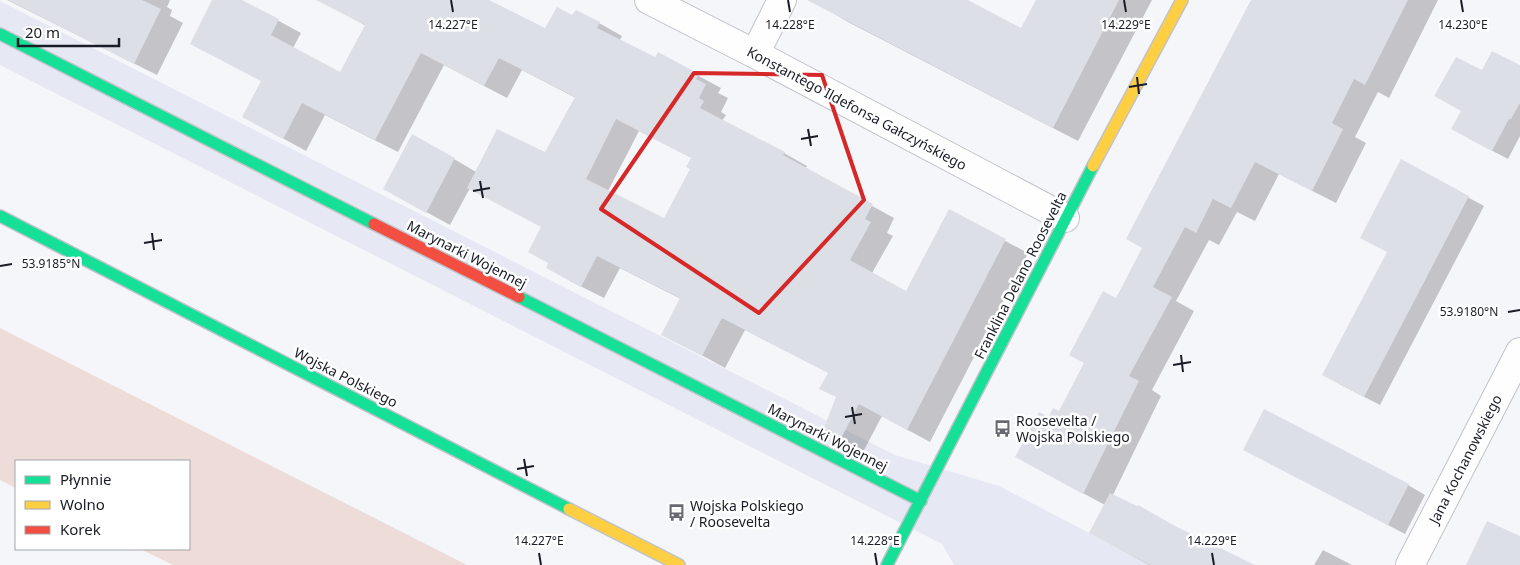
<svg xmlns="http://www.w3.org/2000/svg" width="1520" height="565" font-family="'Noto Sans',sans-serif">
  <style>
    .built { fill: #e6e9f3 }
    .green { fill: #eddcd7 }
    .shadow { fill: #0003; fill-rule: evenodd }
    .building { fill: #dddfe6; fill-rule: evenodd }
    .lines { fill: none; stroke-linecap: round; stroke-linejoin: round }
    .street-casing { stroke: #c1c3ca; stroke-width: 30 }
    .fast-casing { stroke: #c1c3ca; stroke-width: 14 }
    .slow-casing { stroke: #c1c3ca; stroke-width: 14 }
    .jam-casing { stroke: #c1c3ca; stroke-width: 14 }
    .street { stroke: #fefefe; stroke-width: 28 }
    .fast { stroke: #16e098; stroke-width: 11 }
    .slow { stroke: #ffcf43; stroke-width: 11 }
    .jam { stroke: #f24e42; stroke-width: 11 }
    .marked { fill: none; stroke: #d62828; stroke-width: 4; stroke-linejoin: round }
    .ticks { fill: none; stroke: #1a1d27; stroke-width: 2 }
    .labels { text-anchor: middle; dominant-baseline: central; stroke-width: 5; stroke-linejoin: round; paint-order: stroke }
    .street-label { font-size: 14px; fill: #1a1d27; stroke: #fff }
    .poi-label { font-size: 14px; fill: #1a1d27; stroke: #fff; text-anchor: start }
    .ticks-label { font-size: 12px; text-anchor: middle; fill: #1a1d27; stroke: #fff; stroke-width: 5; stroke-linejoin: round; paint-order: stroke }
  </style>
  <rect width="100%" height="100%" fill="#f5f6fa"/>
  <path class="built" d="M0 1 895 455 999 486 1151 565H954L942 544 0 65Z"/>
  <path class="green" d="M0 328 467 565H173L140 549H189V461H16V488L0 480Z"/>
  <path class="shadow" d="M7 0H170L167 7 172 10 170 16 183 23 157 75Z
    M214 0H240L301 33 293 48 340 74 366 26 320 0H486L546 30 573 17 599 23 622 36 620 40 656 58 658 54 721 88 718 93 728 98 721 112 726 115 722 121 784 153 807 166 805 169 894 218 887 233 893 236 872 273 906 292 949 211 1028 253 930 442 882 416 862 454 823 433 837 398 829 373 745 330 725 368 663 334 681 299 620 268 604 298 570 281 550 263 543 227 470 188 450 225 408 202 454 159 476 172 546 154 576 98 522 70 507 98 444 65 398 152 325 115 306 151 266 129 262 81ZM639 131 692 158 691 168 664 220 608 191Z
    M827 0H965L1022 30 1038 0H1152L1078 141 848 22 823 7Z
    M1252 0H1438L1389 98 1378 92 1355 137 1366 143 1336 203 1279 174 1255 221 1237 212 1219 245 1209 240 1176 301 1194 311 1152 390 1161 396 1113 495 1250 565H1149L1091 533 1105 505 1040 470 1049 418 1059 413 1143 248Z
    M1520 67V136L1508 159 1468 138 1483 72Z
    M1401 161 1484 206 1380 405 1339 384 1388 252Z
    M1262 459 1408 485 1425 495 1405 534Z
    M1323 550 1352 565H1314Z"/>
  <path class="building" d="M8 0H142L161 9 134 64Z
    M212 0H242L279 19 271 35 340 72 365 25 316 0H489L545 28 557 7 572 15 576 10 600 22 597 28 655 57 658 52 699 74 696 79 706 84 699 98 704 101 700 108 785 152 783 155 873 204 865 219 871 222 850 260 906 291 949 209 1006 239 907 430 859 404 839 442 822 433 836 397 819 389 828 373 722 318 702 356 661 335 680 298 597 256 581 287 546 268 548 263 528 252 541 227 467 188 497 129 545 152 575 97 499 58 484 86 421 53 375 140 302 103 283 139 242 117 261 81 190 44ZM616 119 691 158 686 167 690 169 664 218 586 179Z
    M807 0H968L1021 28 1036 0H1119L1053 128Z
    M1251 0H1408L1365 85 1354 79 1332 123 1343 129 1312 191 1255 162 1231 208 1213 199 1196 233 1185 227 1153 287 1172 297 1129 376 1139 381 1083 494 1015 457 1039 412 1049 417 1053 408 1059 411 1084 363 1069 355 1103 291 1116 298 1142 248 1126 239Z
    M1492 51 1520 65V103L1511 119H1509L1492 151 1451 129 1461 111 1434 96 1456 57 1482 70Z
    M412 134 455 158 426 213 383 189Z
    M1401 159 1469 196 1364 397 1322 375 1387 252 1360 238Z
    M1264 409 1409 484 1388 525 1243 450Z
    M1110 493 1137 506 1138 505 1177 527 1255 565H1150L1089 533Z
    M1487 521 1520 536V565H1466Z"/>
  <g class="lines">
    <defs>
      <path id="street" d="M649 0 755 54 1065 218
        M755 54 782 0
        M1410 565 1520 352"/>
      <path id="fast" d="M0 34 374 224
        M0 216 569 509
        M519 297 921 501
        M887 565 1093 166"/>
      <path id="slow" d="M1093 166 1182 0
        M569 509 679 565"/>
      <path id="jam" d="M374 224 519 297"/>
    </defs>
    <use href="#street" class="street-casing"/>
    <use href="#fast" class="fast-casing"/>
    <use href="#slow" class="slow-casing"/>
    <use href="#jam" class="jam-casing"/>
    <use href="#street" class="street"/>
    <use href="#fast" class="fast"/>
    <use href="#slow" class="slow"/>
    <use href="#jam" class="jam"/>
  </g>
  <path class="marked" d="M694 73 822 75 864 200 759 313 601 209Z"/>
  <path class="ticks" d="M451 0 453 12M788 0 790 12M1124 0 1126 12M1461 0 1463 12M1137 77 1139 94M1129 87 1147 84M808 129 811 146M801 139 818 136M480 181 483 198M473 191 490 188M152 233 154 250M144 243 162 240M0 266 12 264M1508 312 1520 310M1181 355 1183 372M1173 365 1191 362M852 407 855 424M845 417 862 414M524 459 527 476M517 469 534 466M539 553 541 565M875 553 877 565M1212 553 1214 565"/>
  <defs>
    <symbol id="bus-bare" viewBox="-9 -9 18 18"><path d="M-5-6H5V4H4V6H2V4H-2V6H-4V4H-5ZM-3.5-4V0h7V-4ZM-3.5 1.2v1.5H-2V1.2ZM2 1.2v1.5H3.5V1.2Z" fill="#676971" stroke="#fff" stroke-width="2.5" paint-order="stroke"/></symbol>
  </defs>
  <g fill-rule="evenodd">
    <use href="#bus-bare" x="990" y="416" width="25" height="25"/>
    <use href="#bus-bare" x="664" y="500" width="25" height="25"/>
  </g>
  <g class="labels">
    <g class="street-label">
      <text transform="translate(857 108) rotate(28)">Konstantego Ildefonsa Gałczyńskiego</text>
      <text transform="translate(467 254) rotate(27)">Marynarki Wojennej</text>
      <text transform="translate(1020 275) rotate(-63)">Franklina Delano Roosevelta</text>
      <text transform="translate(346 377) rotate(27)">Wojska Polskiego</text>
      <text transform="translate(828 437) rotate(27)">Marynarki Wojennej</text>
      <text transform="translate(1465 459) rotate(-63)">Jana Kochanowskiego</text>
    </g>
    <g class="poi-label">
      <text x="1016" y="420">Roosevelta /<tspan x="1016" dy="16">Wojska Polskiego</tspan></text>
      <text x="690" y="505">Wojska Polskiego<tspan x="690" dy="16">/ Roosevelta</tspan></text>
    </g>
  </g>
  <g class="ticks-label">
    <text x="1463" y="29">14.230°E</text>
    <text x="453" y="29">14.227°E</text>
    <text x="790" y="29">14.228°E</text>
    <text x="1126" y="29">14.229°E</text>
    <text x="51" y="268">53.9185°N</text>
    <text x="1469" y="316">53.9180°N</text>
    <text x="539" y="545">14.227°E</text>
    <text x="875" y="545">14.228°E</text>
    <text x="1212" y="545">14.229°E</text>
  </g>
  <rect x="15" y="460" width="175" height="90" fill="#ffffff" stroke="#a3a5a9"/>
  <rect x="25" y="476" width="25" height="8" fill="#16e098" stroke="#a3a5a9"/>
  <text x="60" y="485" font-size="15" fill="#1a1d27">Płynnie</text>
  <rect x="25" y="501" width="25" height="8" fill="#ffcf43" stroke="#a3a5a9"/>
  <text x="60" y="510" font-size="15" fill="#1a1d27">Wolno</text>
  <rect x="25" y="526" width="25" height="8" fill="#f24e42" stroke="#a3a5a9"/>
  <text x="60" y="535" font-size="15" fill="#1a1d27">Korek</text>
  <path d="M18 38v8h101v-8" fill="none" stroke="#1a1d27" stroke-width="2.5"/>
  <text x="25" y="38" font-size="15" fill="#1a1d27" stroke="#ffffff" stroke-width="4" paint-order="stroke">20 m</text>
</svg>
